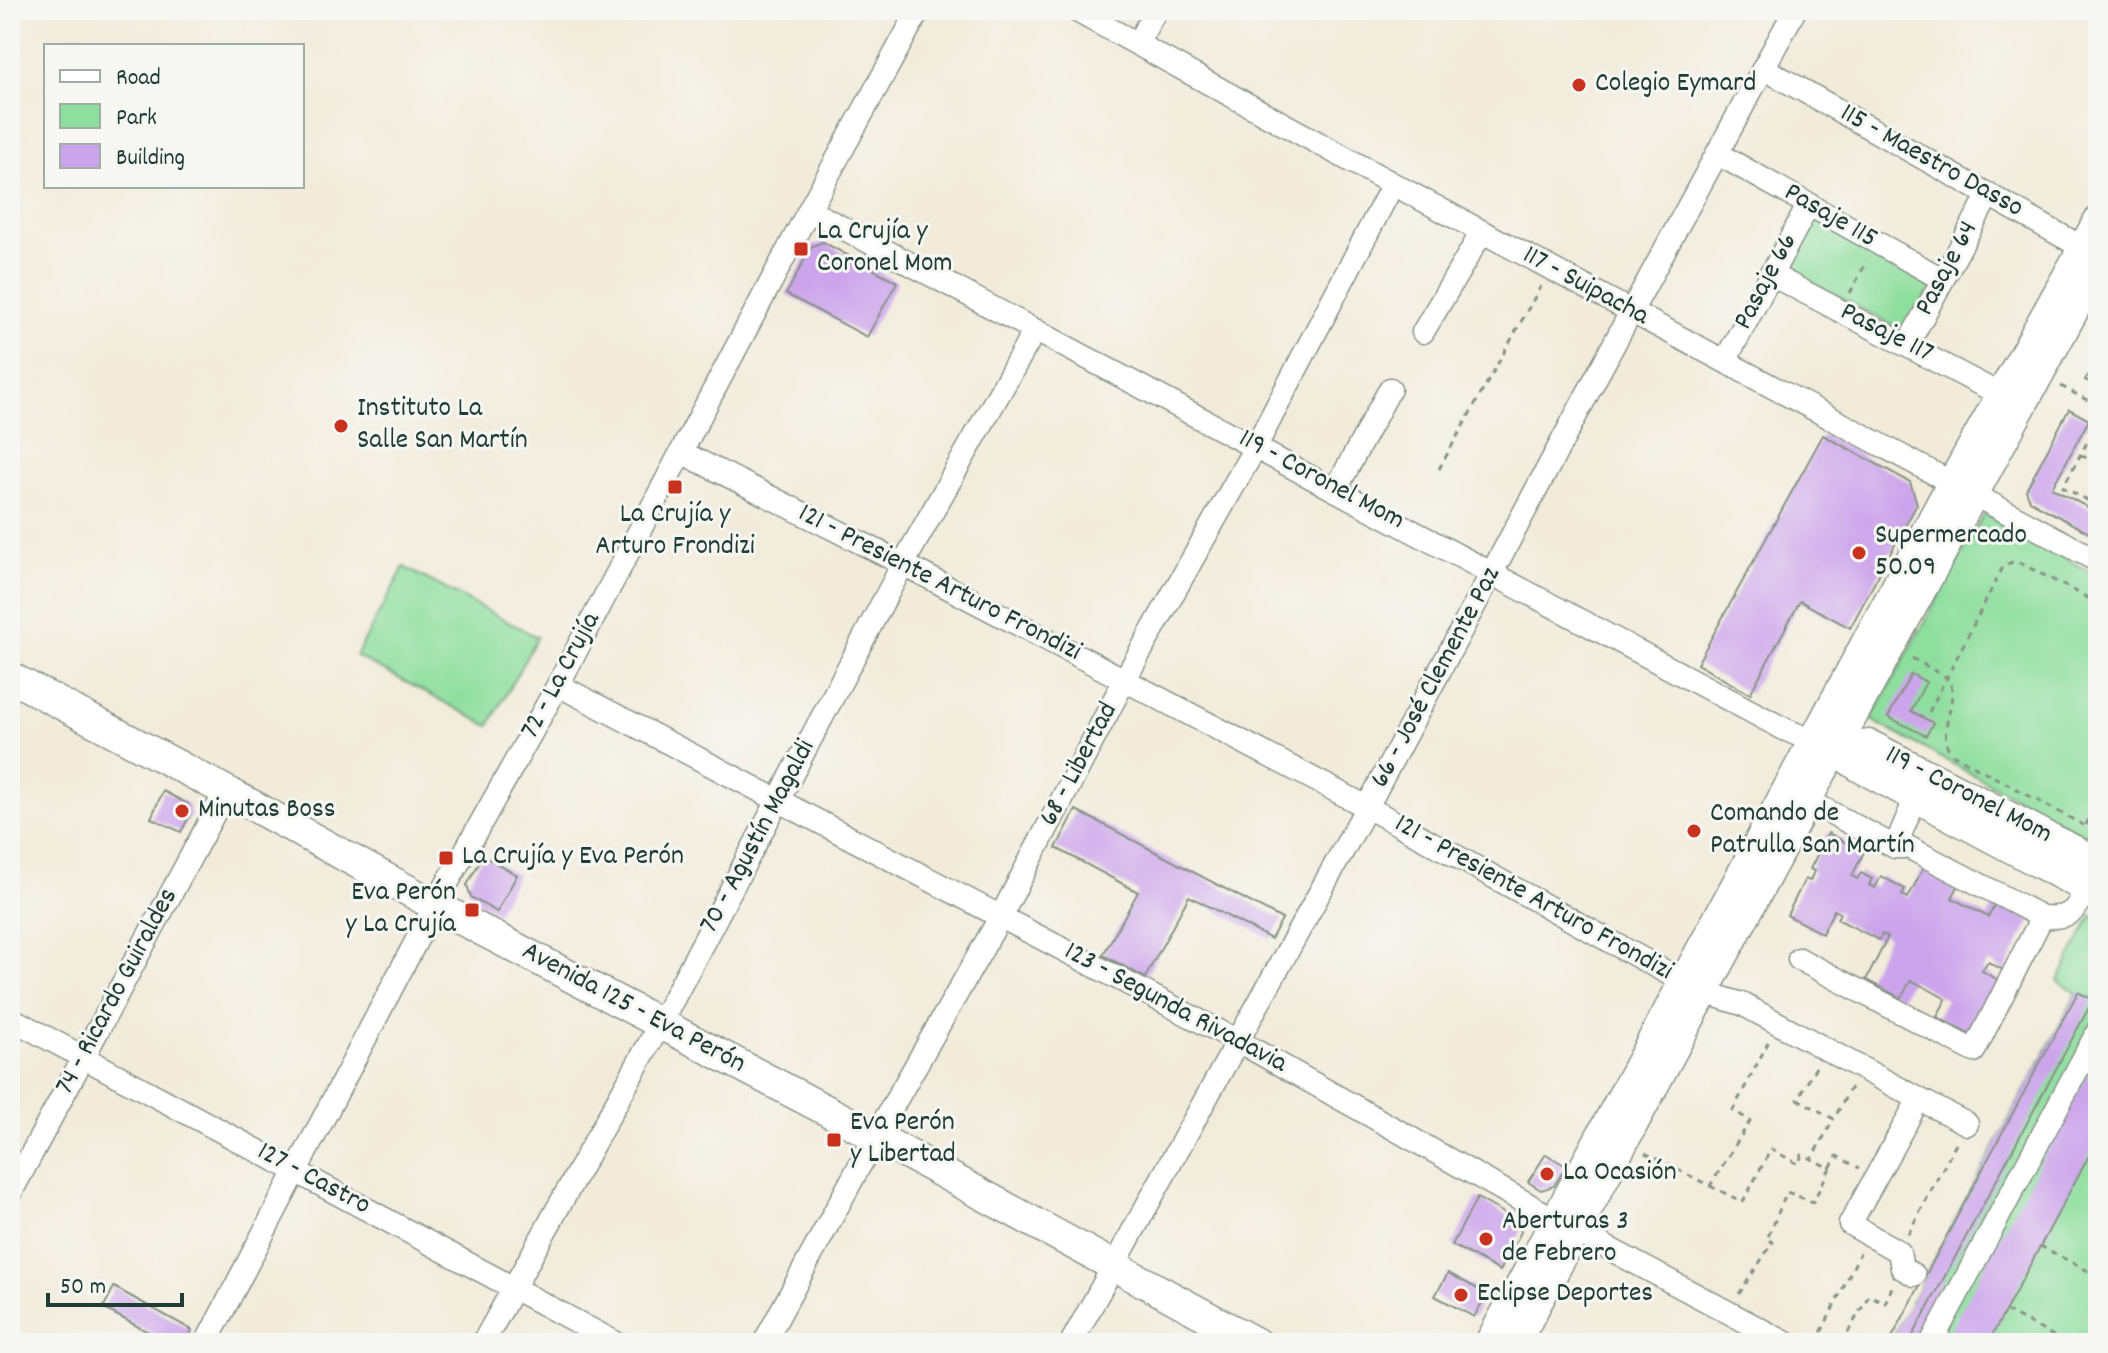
<svg xmlns="http://www.w3.org/2000/svg" width="2108" height="1353" font-family="Dekko,sans-serif">
  <style>
    .green { fill: #8ede9e; stroke: #568e69; stroke-width: 2 }
    .building { fill: #cca4eb }
    .lines { fill: none; stroke-linecap: round; stroke-linejoin: round }
    .minor-casing { stroke: #889487; stroke-width: 25 }
    .major-casing { stroke: #889487; stroke-width: 33 }
    .path { stroke: #889487; stroke-width: 3; stroke-dasharray: 6 6; stroke-linecap: butt }
    .minor { stroke: #fff; stroke-width: 22 }
    .major { stroke: #fff; stroke-width: 30 }
    .poi-dot { fill: #c8321e; stroke: #f6f6f2; stroke-width: 3 }
    .labels { text-anchor: middle; dominant-baseline: central; stroke-width: 6; stroke-linejoin: round; paint-order: stroke }
    .poi-label { font-size: 28px; fill: #1f3d34; stroke: #f6f6f2; text-anchor: start }
    .street-label { font-size: 28px; fill: #1f3d34; stroke: #f6f6f2 }
  </style>
  <rect width="100%" height="100%" fill="#f6f6f2"/>
  <filter id="ink" filterUnits="userSpaceOnUse"><feTurbulence type="fractalNoise" baseFrequency=".0125" numOctaves="2"/><feDisplacementMap in="SourceGraphic" scale="16" xChannelSelector="R" yChannelSelector="G"/><feConvolveMatrix kernelMatrix="1 2 1 2 8 2 1 2 1" color-interpolation-filters="sRGB"/></filter>
  <filter id="wash" filterUnits="userSpaceOnUse"><feTurbulence type="fractalNoise" baseFrequency=".006" numOctaves="4" result="noise"/><feDisplacementMap in="SourceGraphic" scale="32" xChannelSelector="R" yChannelSelector="G"/><feGaussianBlur stdDeviation="1.8" result="paint"/><feColorMatrix in="noise" values="0 0 0 0 0 0 0 0 0 0 0 0 0 0 0 0 0 1.4 0 .05"/><feComposite in="paint" operator="in"/></filter>
  <g filter="url(#wash)">
    <rect width="100%" height="100%" fill="#f2ebda"/>
    <path class="green" d="M1812 217 1934 283 1905 332 1784 268Z
      M1984 514 2098 576V842L1871 720Z
      M404 567 537 637 489 726 356 656Z
      M2092 915 2098 918V1343H1889L2077 993 2058 981Z"/>
    <g id="blocks">
      <path class="building" d="M823 242 897 282 867 337 786 294 812 246Z
        M2098 356V386L2085 380Z
        M2069 409 2089 420 2052 488 2098 513V538L2030 501 2026 490Z
        M1823 435 1910 482 1917 504 1850 628 1800 601 1750 694 1697 664Z
        M1911 674 1926 682 1911 711 1933 723 1926 736 1888 717Z
        M163 791 188 804 190 815 181 832 151 818Z
        M1076 810 1282 919 1271 939 1189 896 1145 978 1103 955 1138 892 1056 848Z
        M1828 833 1864 852 1852 876 1857 879 1861 873 1872 879 1869 885 1875 888 1881 876 1905 889 1902 895 1908 898 1926 862 1961 881 1952 898 1988 917 1997 899 2032 918 2005 971 1988 962 1982 971 2000 981 1972 1036 1937 1017 1946 999 1928 989 1911 980 1901 998 1866 980 1888 937 1882 934 1879 940 1837 919 1840 913 1834 910 1822 934 1787 915 1805 879 1810 881 1814 871 1810 869Z
        M483 856 517 875 497 912 471 897 467 885Z
        M2078 992 2093 1000 1909 1343H1889Z
        M2098 1054V1139L1988 1343H1943Z
        M1546 1154 1566 1166 1554 1186 1541 1190 1528 1182Z
        M1477 1198 1518 1221 1521 1232 1500 1271 1452 1245Z
        M1448 1273 1487 1294 1474 1317 1435 1296Z
        M114 1287 192 1330 185 1343H169L103 1308Z"/>
    </g>
  </g>
  <g filter="url(#ink)">
    <use href="#blocks" fill-opacity="0" stroke="#889487" stroke-width="2"/>
    <g class="lines">
      <defs>
        <path id="minor" d="M1075 10 1393 184 2098 561
          M1137 44 1156 10
          M1763 68 2094 254
          M1718 154 1942 279
          M809 210 1784 729 1827 747
          M1770 274 2001 395
          M1423 332 1482 232
          M1908 344 1989 194
          M1725 361 1809 204
          M681 452 903 564 1367 807 1684 982 1703 992 1742 1004 1919 1099 1850 1224 1899 1252 1902 1268 1914 1275
          M1336 489 1390 389
          M558 685 1238 1041 1574 1230 1786 1343
          M1895 847 1916 797
          M2042 917C2071 919 2074 912 2088 889
          M1799 959 1974 1051 2042 917 1908 847H1895L1807 800
          M10 1018 616 1343
          M1919 1099 1967 1124
          M10 1194 226 791
          M206 1343 435 905 558 685 809 210 919 10
          M483 1343 660 1024 903 564 1035 330
          M764 1343 875 1137 1001 916 1125 679 1256 446 1393 184
          M1071 1343 1367 807 1631 312 1795 10
          M1931 1343 2098 1031"/>
        <path id="major" d="M10 677 226 791 451 914 845 1120 1256 1343
          M1834 749 1860 767 2098 894
          M1834 749 1869 745 2098 863
          M1490 1343 1953 482 2098 222
          M1515 1343 1834 749 2098 265"/>
      </defs>
      <use href="#minor" class="minor-casing"/>
      <use href="#major" class="major-casing"/>
      <path class="path" d="M1850 293 1867 261
        M2061 386 2098 406
        M2098 422 2063 487 2098 506
        M2081 455 2098 464
        M1439 469 1541 286
        M1912 658 1949 679C1960 702 1934 734 1952 754L2085 826
        M1929 712 2003 567C2010 562 2014 560 2022 564L2098 603
        M2086 825 2098 801
        M1816 1067 1798 1099 1834 1119 1852 1085
        M2095 1144 2098 1146
        M1645 1153 1710 1186 1750 1121 1733 1110 1769 1041
        M1830 1168 1837 1156 1859 1168
        M1710 1186 1743 1202 1771 1149 1798 1164 1802 1155 1811 1159
        M1908 1234 1957 1142
        M2040 1246 2098 1276
        M1739 1294 1773 1242 1767 1239 1787 1192 1813 1202 1830 1168 1811 1159 1834 1119
        M2006 1311 2067 1343
        M1816 1343 1860 1253
        M1842 1343 1869 1295 1885 1303 1893 1285"/>
      <use href="#minor" class="minor"/>
      <use href="#major" class="major"/>
    </g>
  </g>
  <g class="poi-dot">
    <circle cx="1579" cy="85" r="8"/>
    <rect x="793" y="241" width="16" height="16" rx="4"/>
    <circle cx="341" cy="426" r="8"/>
    <rect x="667" y="479" width="16" height="16" rx="4"/>
    <circle cx="1859" cy="553" r="8"/>
    <circle cx="182" cy="811" r="8"/>
    <circle cx="1694" cy="831" r="8"/>
    <rect x="438" y="850" width="16" height="16" rx="4"/>
    <rect x="464" y="902" width="16" height="16" rx="4"/>
    <rect x="826" y="1132" width="16" height="16" rx="4"/>
    <circle cx="1547" cy="1174" r="8"/>
    <circle cx="1486" cy="1239" r="8"/>
    <circle cx="1461" cy="1295" r="8"/>
  </g>
  <g class="labels">
    <g class="poi-label">
      <text x="1595" y="85">Colegio Eymard</text>
      <text x="817" y="233">La Crujía y<tspan x="817" dy="32">Coronel Mom</tspan></text>
      <text x="357" y="410">Instituto La<tspan x="357" dy="32">Salle San Martín</tspan></text>
      <text x="675" y="516" text-anchor="middle">La Crujía y<tspan x="675" dy="32">Arturo Frondizi</tspan></text>
      <text x="1875" y="537">Supermercado<tspan x="1875" dy="32">50.09</tspan></text>
      <text x="198" y="811">Minutas Boss</text>
      <text x="1710" y="815">Comando de<tspan x="1710" dy="32">Patrulla San Martín</tspan></text>
      <text x="462" y="858">La Crujía y Eva Perón</text>
      <text x="456" y="894" text-anchor="end">Eva Perón<tspan x="456" dy="32">y La Crujía</tspan></text>
      <text x="850" y="1124">Eva Perón<tspan x="850" dy="32">y Libertad</tspan></text>
      <text x="1563" y="1174">La Ocasión</text>
      <text x="1502" y="1223">Aberturas 3<tspan x="1502" dy="32">de Febrero</tspan></text>
      <text x="1477" y="1295">Eclipse Deportes</text>
    </g>
    <g class="street-label">
      <text transform="translate(1931 162) rotate(29)">115 - Maestro Dasso</text>
      <text transform="translate(1830 217) rotate(30)">Pasaje 115</text>
      <text transform="translate(1948 269) rotate(-62)">Pasaje 64</text>
      <text transform="translate(1767 282) rotate(-62)">Pasaje 66</text>
      <text transform="translate(1585 287) rotate(28)">117 - Suipacha</text>
      <text transform="translate(1886 334) rotate(27)">Pasaje 117</text>
      <text transform="translate(1321 481) rotate(28)">119 - Coronel Mom</text>
      <text transform="translate(939 584) rotate(27)">121 - Presiente Arturo Frondizi</text>
      <text transform="translate(562 676) rotate(-62)">72 - La Crujía</text>
      <text transform="translate(1437 678) rotate(-62)">66 - José Clemente Paz</text>
      <text transform="translate(1080 765) rotate(-62)">68 - Libertad</text>
      <text transform="translate(1968 796) rotate(27)">119 - Coronel Mom</text>
      <text transform="translate(759 837) rotate(-62)">70 - Agustín Magaldi</text>
      <text transform="translate(1533 899) rotate(29)">121 - Presiente Arturo Frondizi</text>
      <text transform="translate(118 992) rotate(-62)">74 - Ricardo Guiraldes</text>
      <text transform="translate(633 1009) rotate(28)">Avenida 125 - Eva Perón</text>
      <text transform="translate(1175 1009) rotate(28)">123 - Segunda Rivadavia</text>
      <text transform="translate(313 1180) rotate(28)">127 - Castro</text>
    </g>
  </g>
  <rect width="2108" height="1353" fill="none" stroke="#f6f6f2" stroke-width="40"/>
  <rect x="44" y="44" width="260" height="144" fill="#f6f6f2" stroke="#a0aca6" stroke-width="2"/>
  <rect x="60" y="70" width="40" height="12" fill="#ffffff" stroke="#a0aca6" stroke-width="2"/>
  <text x="116" y="84" font-size="24" fill="#1f3d34">Road</text>
  <rect x="60" y="104" width="40" height="24" fill="#8ede9e" stroke="#a0aca6" stroke-width="2"/>
  <text x="116" y="124" font-size="24" fill="#1f3d34">Park</text>
  <rect x="60" y="144" width="40" height="24" fill="#cca4eb" stroke="#a0aca6" stroke-width="2"/>
  <text x="116" y="164" font-size="24" fill="#1f3d34">Building</text>
  <path d="M48 1293v12h134v-12" fill="none" stroke="#1f3d34" stroke-width="4"/>
  <text x="60" y="1293" font-size="24" fill="#1f3d34" stroke="#f6f6f2" stroke-width="6" paint-order="stroke">50 m</text>
</svg>
